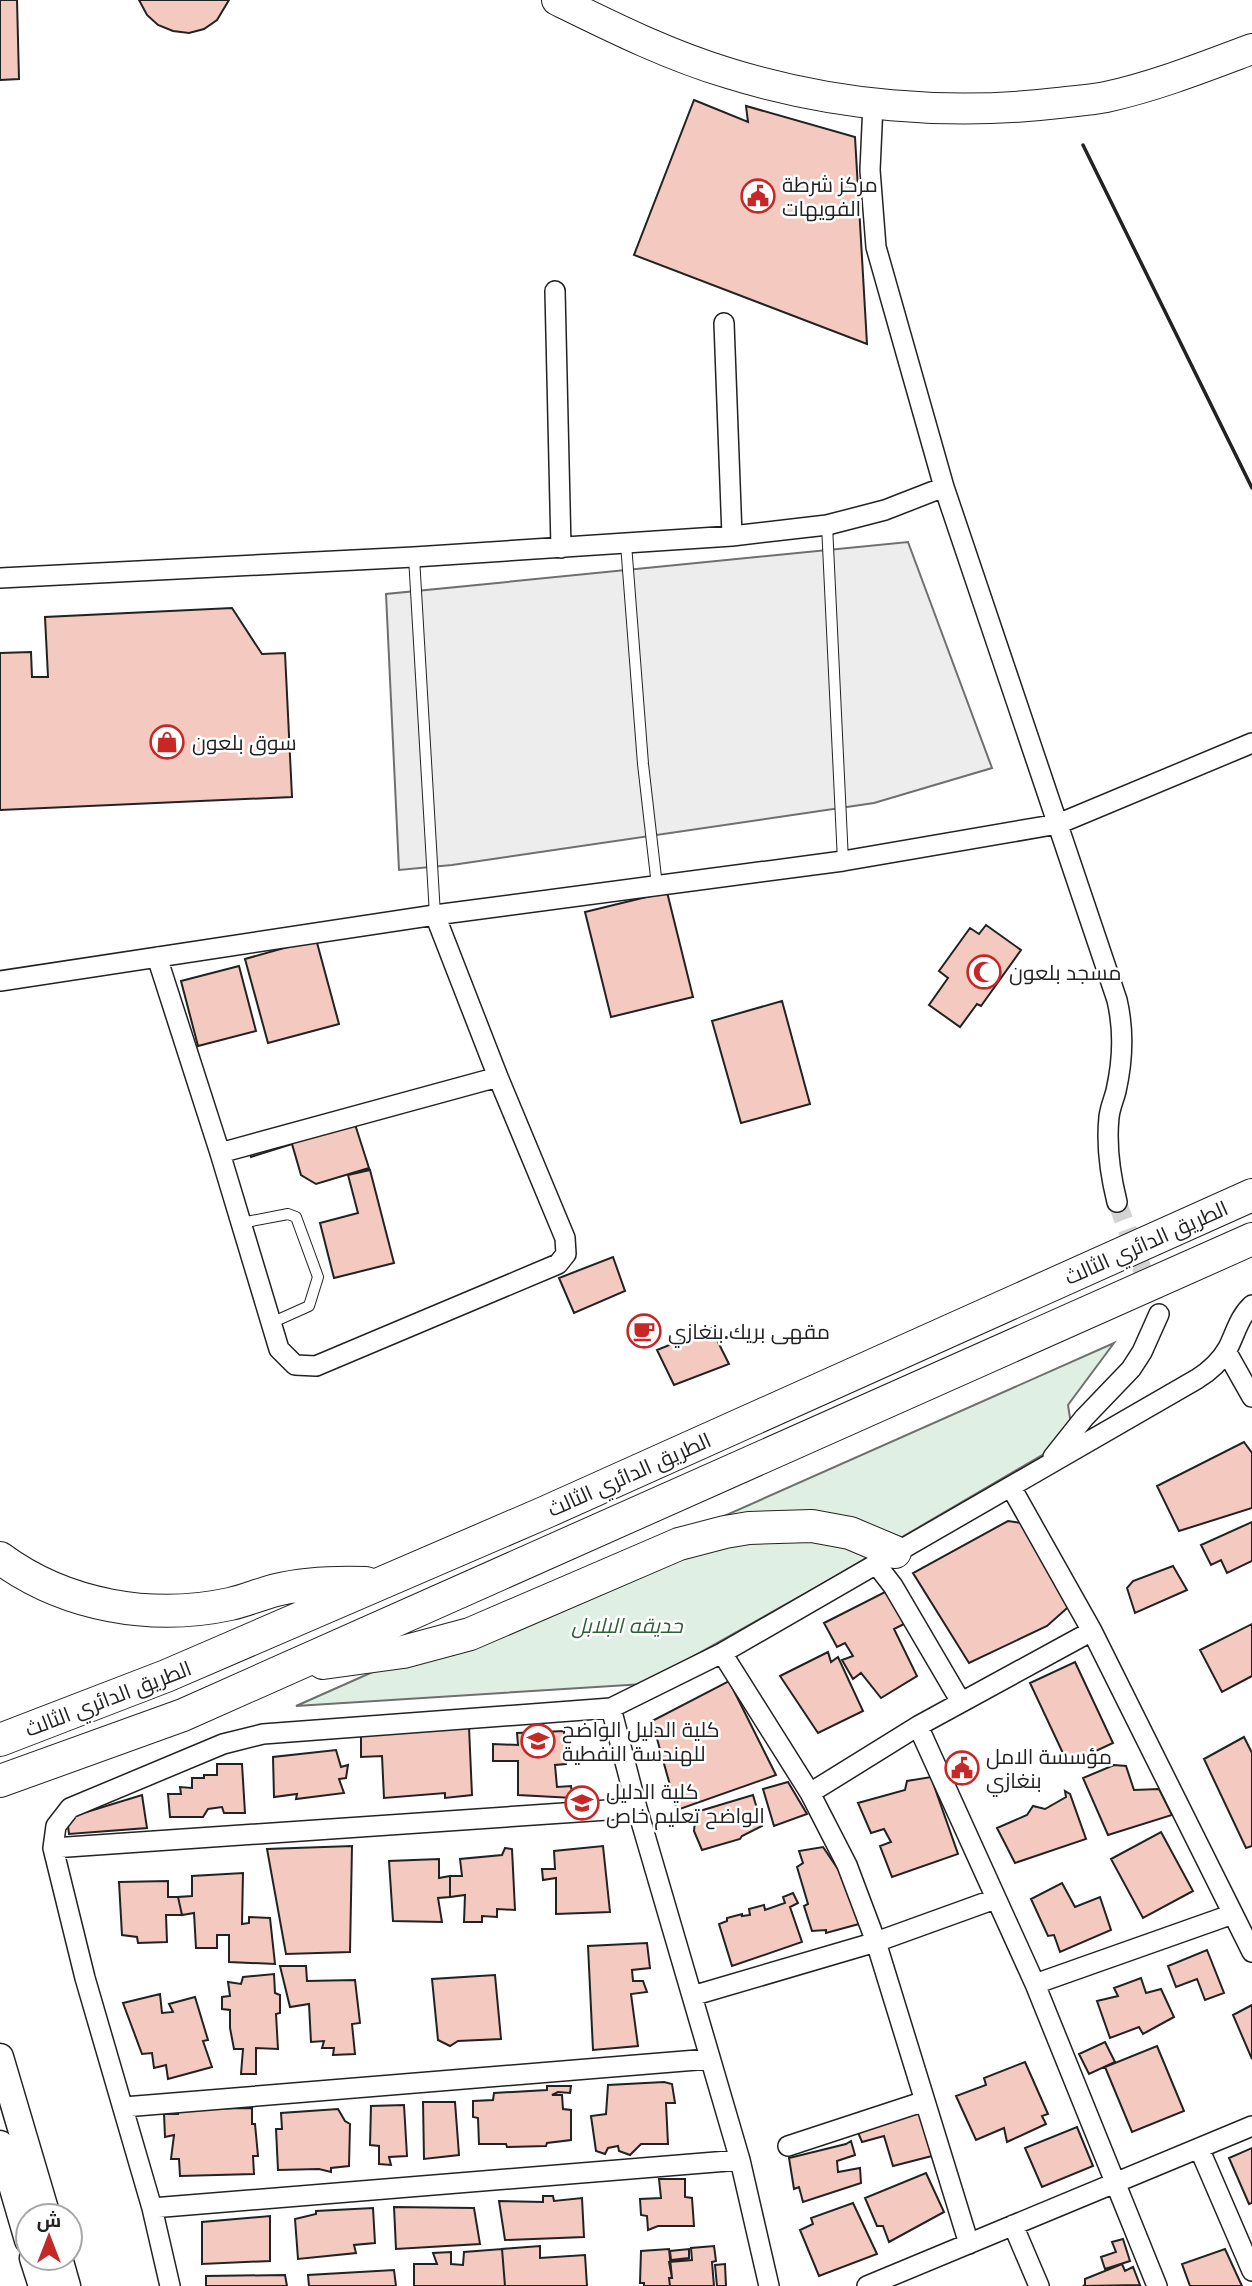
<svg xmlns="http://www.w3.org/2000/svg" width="1252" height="2286" font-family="'Noto Serif',Cairo,serif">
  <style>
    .green { fill: #e0efe3; stroke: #6f6f6f; stroke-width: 2 }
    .parking { fill: #ededed; stroke: #6f6f6f; stroke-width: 2 }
    .building { fill: #f3c9c0; stroke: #222; stroke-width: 2 }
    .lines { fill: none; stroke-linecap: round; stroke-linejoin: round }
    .minor-tunnel { stroke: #d3d3d3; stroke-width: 19; stroke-dasharray: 19 10; stroke-linecap: butt }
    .service-casing { stroke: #222; stroke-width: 12 }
    .minor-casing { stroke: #222; stroke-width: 22 }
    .secondary-casing { stroke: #222; stroke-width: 29 }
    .primary-casing { stroke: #222; stroke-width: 32 }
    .trunk-casing { stroke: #222; stroke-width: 34 }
    .service { stroke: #fff; stroke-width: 10 }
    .minor { stroke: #fff; stroke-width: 19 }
    .secondary { stroke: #fff; stroke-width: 26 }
    .primary { stroke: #fff; stroke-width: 30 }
    .trunk { stroke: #fff; stroke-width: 32 }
    .wall { stroke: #222; stroke-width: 3.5 }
    .labels { text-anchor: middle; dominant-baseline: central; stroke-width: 5; stroke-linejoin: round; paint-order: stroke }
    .poi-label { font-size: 21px; fill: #222; stroke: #fff; text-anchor: start }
    .street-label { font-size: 21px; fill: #222; stroke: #fff }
    .park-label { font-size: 21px; font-style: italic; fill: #2f5e38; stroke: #fff }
  </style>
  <rect width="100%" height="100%" fill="#fff"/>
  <path class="green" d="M1114 1343 1068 1405 1073 1437 822 1584 644 1684 296 1706Z"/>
  <path class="parking" d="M908 542 992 768 874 803 452 865 399 870 386 594Z"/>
  <path class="building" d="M0 0H17L19 79 0 80Z
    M139 0H229L217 20 204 29 189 33 173 31 158 25 147 15Z
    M694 100 748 122 746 106 855 137 867 344 634 255Z
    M232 608 262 654 285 653 292 797 0 810V653L31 652 32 677H48L45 617Z
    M667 892 693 997 611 1017 585 912Z
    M986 925 1021 950 981 1006 977 1004 960 1027 929 1005 948 978 939 971 970 928 979 934Z
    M316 939 339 1024 268 1043 245 959Z
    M239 966 256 1031 198 1046 181 981Z
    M782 1001 810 1104 741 1123 712 1021Z
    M353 1118 369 1168 316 1184 301 1175 292 1144 251 1157 248 1149Z
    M370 1170 394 1263 334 1278 320 1223 358 1213 348 1175Z
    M613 1257 625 1291 574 1313 559 1278Z
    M711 1328 729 1364 674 1385 657 1350Z
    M1244 1442 1252 1453V1508L1179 1531 1157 1486Z
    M1008 1521 1029 1524 1075 1601 1047 1626 969 1663 913 1573Z
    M1252 1522V1561L1227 1573 1221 1560 1211 1565 1201 1545Z
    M1173 1566 1187 1590 1135 1613 1127 1588 1133 1581Z
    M887 1591 906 1623 894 1629 917 1676 881 1698 861 1673 853 1679 842 1660 853 1656 845 1643 837 1647 824 1623Z
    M1252 1624V1676L1222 1692 1200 1650Z
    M828 1652 831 1662 838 1657 863 1711 818 1733 780 1676Z
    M1075 1662 1113 1743 1068 1764 1030 1683Z
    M729 1681 776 1775 677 1810 652 1721Z
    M469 1727 472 1795 445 1798V1793L384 1798 382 1756 361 1757V1735Z
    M564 1731 566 1764 555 1765 557 1787 571 1786 573 1798 518 1795V1761H493V1744L518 1745 517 1733Z
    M1244 1737 1252 1753V1846L1246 1848 1204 1759Z
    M336 1750 341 1767 348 1765 346 1778 339 1779 344 1793 296 1799 297 1794 274 1797 273 1757Z
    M217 1764H242L245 1813H224L222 1807 208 1809 203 1817H170L168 1794H181L180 1787 192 1788V1778H204V1775H217Z
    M1114 1765 1126 1766 1134 1790 1159 1789 1172 1815 1108 1835 1083 1778Z
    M931 1777 958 1854 892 1877 880 1846 891 1842 884 1829 871 1833 858 1803 905 1790 907 1781Z
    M788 1782 807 1814 774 1826 763 1789Z
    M1065 1791 1070 1794 1086 1839 1015 1863 997 1828 1027 1815 1033 1806 1045 1809 1066 1797Z
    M142 1795 147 1828 69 1834 67 1818Z
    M753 1795 762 1826 742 1836 740 1839 702 1850 694 1831 695 1821 693 1813Z
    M1161 1832 1193 1891 1143 1918 1111 1859Z
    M352 1846 350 1952 286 1954 267 1849Z
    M603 1846 610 1912 556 1914V1878L543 1880 542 1869H555L554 1851Z
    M823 1847 848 1884 859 1924 826 1933V1930L812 1931 804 1906 808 1904 797 1867 803 1863 799 1851Z
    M505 1848 512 1849 515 1910 497 1909V1917L482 1916V1922H464L465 1895 450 1897V1876H462L460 1859 502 1855Z
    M439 1859V1878L450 1876V1897L438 1898 442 1922 393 1921 389 1861Z
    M243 1873 242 1924 249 1923V1917L270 1918 275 1964 229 1962V1935H217V1948H196L194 1913 182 1915 178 1897 192 1896V1876Z
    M168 1881V1897H178L182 1915H166L167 1942 138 1943 137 1937 122 1935 119 1882Z
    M1062 1883 1075 1907 1100 1897 1111 1930 1060 1952 1054 1935 1048 1936 1031 1899Z
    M793 1893 798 1903 790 1907 802 1942 732 1966 719 1924 727 1921V1918L742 1914V1916L750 1915 749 1909 764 1905 765 1910 785 1903 783 1897Z
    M647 1943 650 1968 632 1970 633 1981H643L647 1992 631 1994 638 2046 593 2050 588 1946Z
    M1207 1950 1224 1993 1205 2000 1197 1979 1176 1987 1168 1966Z
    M280 1966H306L307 1981 355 1980 360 2023 352 2024 355 2054 333 2055 334 2048H322L324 2041 311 2042 309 2004 290 2007Z
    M274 1974 275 1993 280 1995V2013L276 2014 278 2049 256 2048V2074H241L243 2049H234L230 2028V2010L222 2009V1997L230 1996 228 1982 241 1984 243 1977Z
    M495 1975 501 2039 458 2041 450 2046 438 2040 432 1979Z
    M1141 1978 1146 1993 1161 1989 1174 2017 1143 2034 1139 2027 1110 2038 1097 2001 1118 1996 1114 1988Z
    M160 1994 162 2013 173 2012 169 2004 195 1997 208 2040 203 2041 212 2067 168 2079 166 2065 154 2068 152 2053 142 2054 123 2003Z
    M1252 2005V2059L1233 2015Z
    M1105 2042 1115 2062 1089 2074 1079 2054Z
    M1157 2046 1184 2111 1132 2132 1105 2067Z
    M1025 2062 1048 2114 1042 2116 1046 2124 1007 2142 1004 2128 976 2140 956 2096 986 2085 984 2078Z
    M664 2082 672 2084 675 2103H666L668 2144H641L630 2155 619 2151 618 2146 608 2148 605 2154 596 2151 591 2116 606 2114 608 2085Z
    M547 2086H571L570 2093 558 2092 552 2095H562L563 2109 571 2110V2140L547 2143 546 2146 507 2147 506 2144H479L478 2118 473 2117V2101L493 2100 494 2093 547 2090Z
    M423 2102H455L459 2155 424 2159Z
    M404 2105 407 2156 389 2157 391 2165 379 2164V2146L370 2145 371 2106Z
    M252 2108V2124H255L258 2156H253L254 2174 180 2176 179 2159H171L174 2135 165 2137 164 2114H178L179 2109Z
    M338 2109 345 2121 350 2124 349 2166 331 2168V2172L319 2169 278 2170 276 2129H282L281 2113Z
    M919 2112 932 2156 893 2166 884 2136 862 2142 857 2130Z
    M1077 2127 1093 2166 1042 2187 1025 2148Z
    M851 2141 855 2155 837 2161 838 2172 860 2168 861 2183 803 2202 799 2187 794 2189 789 2158 846 2144Z
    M1252 2148V2203L1249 2204 1229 2158Z
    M926 2173 944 2212 889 2242 883 2226H877L865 2198Z
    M659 2179H685V2197L692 2198 694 2226H658L648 2230 647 2216 641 2215 640 2199 661 2198Z
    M543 2196H553L554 2201 582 2198 584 2237 505 2240 499 2201 543 2202Z
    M853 2203 877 2254 819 2276 800 2230 813 2224 811 2218Z
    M394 2207 474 2208 480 2244 396 2249Z
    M373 2208 375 2243 354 2245 356 2253 298 2259 295 2219 316 2214V2211Z
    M270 2216V2261L202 2264V2222Z
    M1123 2239 1130 2261 1105 2269 1101 2257 1116 2252 1112 2242Z
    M540 2246V2258L585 2255 587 2286H505L502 2249Z
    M714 2246 716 2261 712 2262 714 2286H670L669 2278H672L669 2262 692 2260 691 2248Z
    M502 2249 505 2286H414V2264H437L433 2253 451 2252V2264L463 2265 464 2252Z
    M669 2249 672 2278H669L670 2286H644V2283H640L641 2251Z
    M689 2249V2258L671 2260 670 2251Z
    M1225 2249 1242 2286H1190L1182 2264Z
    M725 2264 726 2286H717L715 2265Z
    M1122 2264 1125 2271 1133 2267 1140 2285 1083 2286 1085 2285V2279Z
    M394 2270 396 2286H309L308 2275Z
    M285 2275 287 2286H206V2276Z"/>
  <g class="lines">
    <path class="minor-tunnel" d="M1117 1202 1159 1314"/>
    <defs>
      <path id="service" d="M827 525 843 861
        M626 544 643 764 657 886
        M414 557 435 915
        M241 1223 288 1214 296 1217 318 1277 309 1306 271 1323"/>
      <path id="minor" d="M873 104 870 170 876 247 944 487 1117 1000C1124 1030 1123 1060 1116 1091 1114 1099 1110 1108 1109 1117 1106 1146 1110 1174 1117 1202
        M555 291 561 548
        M724 323 732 536
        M0 578 414 557 732 536 827 525 885 510 944 487
        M157 957 220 1153 279 1349 295 1365 316 1366 558 1264 566 1254 565 1238 498 1077 435 915
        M0 981 435 915 843 861 1058 824 1252 743
        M220 1153 498 1077
        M1226 1351 1252 1397
        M1053 1457 1084 1418 1131 1369 1142 1352 1159 1314
        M1011 1487 1092 1631
        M876 1564 893 1586 961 1702
        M722 1653 810 1793 847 1865 876 1942 969 2244
        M611 1708 637 1808 740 2160 769 2286
        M918 1726 1035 1984 1157 2286
        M810 1793 918 1726 1092 1631 1252 1952
        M53 1848 637 1808
        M1035 1984 1233 1914
        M692 1996 876 1942 995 1899
        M124 2107 709 2059
        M788 2146 925 2101
        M1199 2148 1252 2271
        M152 2208 740 2160
        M1013 2225 1039 2286
        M170 2286 152 2208 85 1978 53 1848 56 1826 70 1808 223 1744 263 1734 611 1708 722 1653 1197 1379C1210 1371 1220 1362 1228 1348 1236 1332 1239 1317 1252 1305
        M867 2286 1252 2126"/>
      <path id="secondary" d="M0 2057 47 2216
        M0 2144 28 2240
        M33 2258 42 2286
        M59 2258 67 2286"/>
      <path id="primary" d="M557 0C612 27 668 55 728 73 834 106 948 116 1058 103 1074 101 1091 100 1106 97 1156 86 1204 67 1252 49"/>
      <path id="trunk" d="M0 1558C65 1606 152 1621 230 1604 245 1601 260 1594 276 1590 305 1583 336 1582 366 1583
        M323 1663 403 1652 470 1634 679 1544 725 1532 749 1528 812 1526 850 1533 895 1552
        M0 1740 166 1676 546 1512 1252 1195
        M0 1781 183 1715 1252 1239"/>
    </defs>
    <use href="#service" class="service-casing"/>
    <use href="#minor" class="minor-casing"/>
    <use href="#secondary" class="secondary-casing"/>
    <use href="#primary" class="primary-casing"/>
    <use href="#trunk" class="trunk-casing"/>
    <use href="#service" class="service"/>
    <use href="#minor" class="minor"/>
    <use href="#secondary" class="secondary"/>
    <use href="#primary" class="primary"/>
    <use href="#trunk" class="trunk"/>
    <path class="wall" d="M1083 145 1252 488"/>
  </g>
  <defs>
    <symbol id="civic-ring" viewBox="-11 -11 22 22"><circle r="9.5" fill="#fff" stroke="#c62828" stroke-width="1.5"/><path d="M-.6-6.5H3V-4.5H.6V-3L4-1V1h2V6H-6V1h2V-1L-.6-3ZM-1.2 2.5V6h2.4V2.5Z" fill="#c62828"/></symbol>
    <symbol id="shop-ring" viewBox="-11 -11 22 22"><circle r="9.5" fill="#fff" stroke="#c62828" stroke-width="1.5"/><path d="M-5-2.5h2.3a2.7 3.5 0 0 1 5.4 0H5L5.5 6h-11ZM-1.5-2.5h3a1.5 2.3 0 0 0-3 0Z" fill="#c62828"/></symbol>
    <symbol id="mosque-ring" viewBox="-11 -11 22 22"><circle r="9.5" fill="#fff" stroke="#c62828" stroke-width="1.5"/><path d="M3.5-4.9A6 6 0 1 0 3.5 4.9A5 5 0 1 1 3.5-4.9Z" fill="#c62828"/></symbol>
    <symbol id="cafe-ring" viewBox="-11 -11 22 22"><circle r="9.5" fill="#fff" stroke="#c62828" stroke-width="1.5"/><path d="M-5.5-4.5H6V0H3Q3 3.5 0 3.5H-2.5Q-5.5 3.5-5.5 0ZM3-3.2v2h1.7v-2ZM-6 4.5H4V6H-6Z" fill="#c62828"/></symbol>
    <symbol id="university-ring" viewBox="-11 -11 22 22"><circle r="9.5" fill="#fff" stroke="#c62828" stroke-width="1.5"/><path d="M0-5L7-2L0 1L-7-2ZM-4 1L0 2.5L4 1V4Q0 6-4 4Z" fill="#c62828"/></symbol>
  </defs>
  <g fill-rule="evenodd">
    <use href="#civic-ring" x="739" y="177" width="38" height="38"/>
    <use href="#shop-ring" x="148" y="723" width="38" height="38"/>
    <use href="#mosque-ring" x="965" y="953" width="38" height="38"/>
    <use href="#cafe-ring" x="625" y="1312" width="38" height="38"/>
    <use href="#university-ring" x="519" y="1722" width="38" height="38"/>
    <use href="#civic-ring" x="943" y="1749" width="38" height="38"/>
    <use href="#university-ring" x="563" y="1784" width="38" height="38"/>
  </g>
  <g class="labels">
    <g class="poi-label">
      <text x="782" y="184">مركز شرطة<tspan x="782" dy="24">الفويهات</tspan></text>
      <text x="192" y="742">سوق بلعون</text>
      <text x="1009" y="972">مسجد بلعون</text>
      <text x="668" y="1331">مقهى بريك.بنغازي</text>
      <text x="562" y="1729">كلية الدليل الواضح<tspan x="562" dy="24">للهندسة النفطية</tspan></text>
      <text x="986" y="1756">مؤسسة الامل<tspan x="986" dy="24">بنغازي</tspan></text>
      <text x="606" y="1791">كلية الدليل<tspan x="606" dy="24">الواضح تعليم خاص</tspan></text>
    </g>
    <g class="street-label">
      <text transform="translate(1146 1242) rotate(-24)">الطريق الدائري الثالث</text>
      <text transform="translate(629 1474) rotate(-24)">الطريق الدائري الثالث</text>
      <text transform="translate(108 1698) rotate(-21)">الطريق الدائري الثالث</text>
    </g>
    <g class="park-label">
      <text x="627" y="1625">حديقه البلابل</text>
    </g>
  </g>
  <g transform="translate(49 2237)"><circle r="33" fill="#ffffff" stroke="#a7a7a7" stroke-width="2"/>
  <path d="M0-5L12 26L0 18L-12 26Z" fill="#c62828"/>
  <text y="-10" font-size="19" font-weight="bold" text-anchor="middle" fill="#222222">ش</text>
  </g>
</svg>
